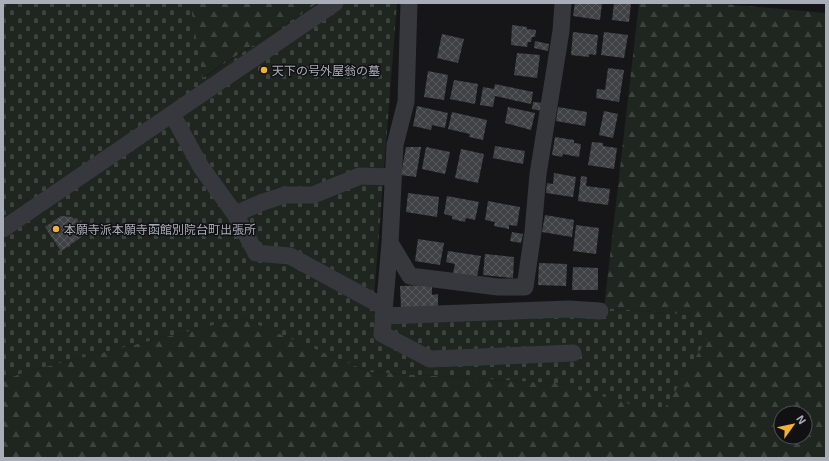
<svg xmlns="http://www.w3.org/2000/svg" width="829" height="461" font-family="'Exo 2','Noto Sans JP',sans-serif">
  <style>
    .forest { fill: url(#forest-firs); fill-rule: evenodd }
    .cemetery { fill: url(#cemetery-stones) }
    .building { fill: url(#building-cross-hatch) }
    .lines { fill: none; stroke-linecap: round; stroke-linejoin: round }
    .minor { stroke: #37383d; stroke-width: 17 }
    .poi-dot { fill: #f2b134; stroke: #111113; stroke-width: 1.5 }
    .labels { text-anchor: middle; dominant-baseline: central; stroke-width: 3; stroke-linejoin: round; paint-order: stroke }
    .poi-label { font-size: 12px; fill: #a8adb8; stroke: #111113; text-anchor: start }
  </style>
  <defs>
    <pattern id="forest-firs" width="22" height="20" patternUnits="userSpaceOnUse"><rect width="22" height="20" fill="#1e261f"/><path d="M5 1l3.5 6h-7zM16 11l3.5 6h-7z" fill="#3c433d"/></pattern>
    <pattern id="cemetery-stones" width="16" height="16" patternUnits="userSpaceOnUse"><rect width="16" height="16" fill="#1e261f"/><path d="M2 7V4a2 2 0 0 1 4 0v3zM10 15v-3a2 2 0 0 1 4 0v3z" fill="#3c433d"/></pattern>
    <pattern id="building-cross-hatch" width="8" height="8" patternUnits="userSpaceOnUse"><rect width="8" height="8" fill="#404145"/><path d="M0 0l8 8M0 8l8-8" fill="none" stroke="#595a5e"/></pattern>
  </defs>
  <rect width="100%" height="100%" fill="#161618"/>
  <path class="forest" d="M190 3H318L202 78Z
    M639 3H713L826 13V458H3V380L28 371 242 318 370 372 555 383 662 412 690 315 604 308ZM781 413H805V437H781Z"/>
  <path class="cemetery" d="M3 3H190L203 78 318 3H397L373 311 565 306 604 308 690 315 711 332 662 413 555 383 370 372 242 318 28 371 3 380Z"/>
  <path class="building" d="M575 3H602L600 20 573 16Z
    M614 3H631L629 22 612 20Z
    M512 25 527 27V29L536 30 535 37H532L531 42H528L527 47 511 45Z
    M573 32 598 35 596 55 589 54V57L571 55Z
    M604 32 628 35 624 58 601 55Z
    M442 34 464 39 458 63 437 58Z
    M535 41 549 44 548 51 534 48Z
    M517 53 540 55 537 78 514 75Z
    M608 68 624 70 619 102 596 98 597 89 605 90Z
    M428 71 448 75 444 100 424 97Z
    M454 80 478 84 475 104 450 99Z
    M495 84 533 92 531 104 495 96 493 107 480 105 483 87 494 89Z
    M533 102 543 103 542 111 532 109Z
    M417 106 448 113 445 128 432 125 431 130 413 126Z
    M508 107 535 113 531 130 505 123Z
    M558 107 587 112 585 126 556 121Z
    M604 111 618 114 613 138 599 135Z
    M452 112 487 120 483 140 469 137 470 134 448 129Z
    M555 137 574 140V143L581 144 579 157 563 154 562 157 552 155Z
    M592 142 603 143V146L617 148 614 169 588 165Z
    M495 146 525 151 523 164 493 158Z
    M406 147H421L416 177 401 175Z
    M426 147 450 152 445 174 422 169Z
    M461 149 484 154 478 183 455 178Z
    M554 173 576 177 573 197 546 193 547 183 553 184Z
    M581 176 587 177 586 186 610 189 608 205 578 201Z
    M408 193 439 197 437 217 406 212Z
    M447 196 479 202 475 220 466 218 465 222 452 219V216L444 214Z
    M488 201 520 207 517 226 509 225V229L494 226 495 222 485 220Z
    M545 215 574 220 572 237 542 232Z
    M61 216 72 217 78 223 81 220 89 232 61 251 45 227Z
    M576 225 599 228 596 254 573 251Z
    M512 232 523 234 521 243 510 241Z
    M418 239 444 243 440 265 415 261Z
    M448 251 481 256 477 277 453 273 455 264 446 262Z
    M485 254 514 257 513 278 483 275Z
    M539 263 567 264 566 286 538 285Z
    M573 267 598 268V290H572Z
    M432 285V295L438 294V307H401L400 286Z"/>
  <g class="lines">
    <path class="minor" d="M409 3 406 102 395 145 390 243 410 276 498 287H525L533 232 538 174 561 31 563 3
      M172 114 201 167 235 214 263 202 285 195H313L360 176 393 177
      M235 214 256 253 290 256 384 307
      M3 229 335 3
      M390 243 382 334 430 359 573 353
      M383 316 569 309 600 311"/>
  </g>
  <g class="poi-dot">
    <circle cx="264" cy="70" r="4"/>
    <circle cx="56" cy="229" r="4"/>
  </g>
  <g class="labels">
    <g class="poi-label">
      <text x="272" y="70">天下の号外屋翁の墓</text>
      <text x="64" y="229">本願寺派本願寺函館別院台町出張所</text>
    </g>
  </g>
  <rect width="829" height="461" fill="none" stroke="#a8adb8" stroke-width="8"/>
  <g transform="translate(793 425) rotate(57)"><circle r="19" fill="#111113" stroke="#4d4f55"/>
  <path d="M0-3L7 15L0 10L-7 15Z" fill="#f2b134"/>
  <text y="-6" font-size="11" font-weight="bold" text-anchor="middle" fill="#a8adb8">N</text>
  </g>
</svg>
